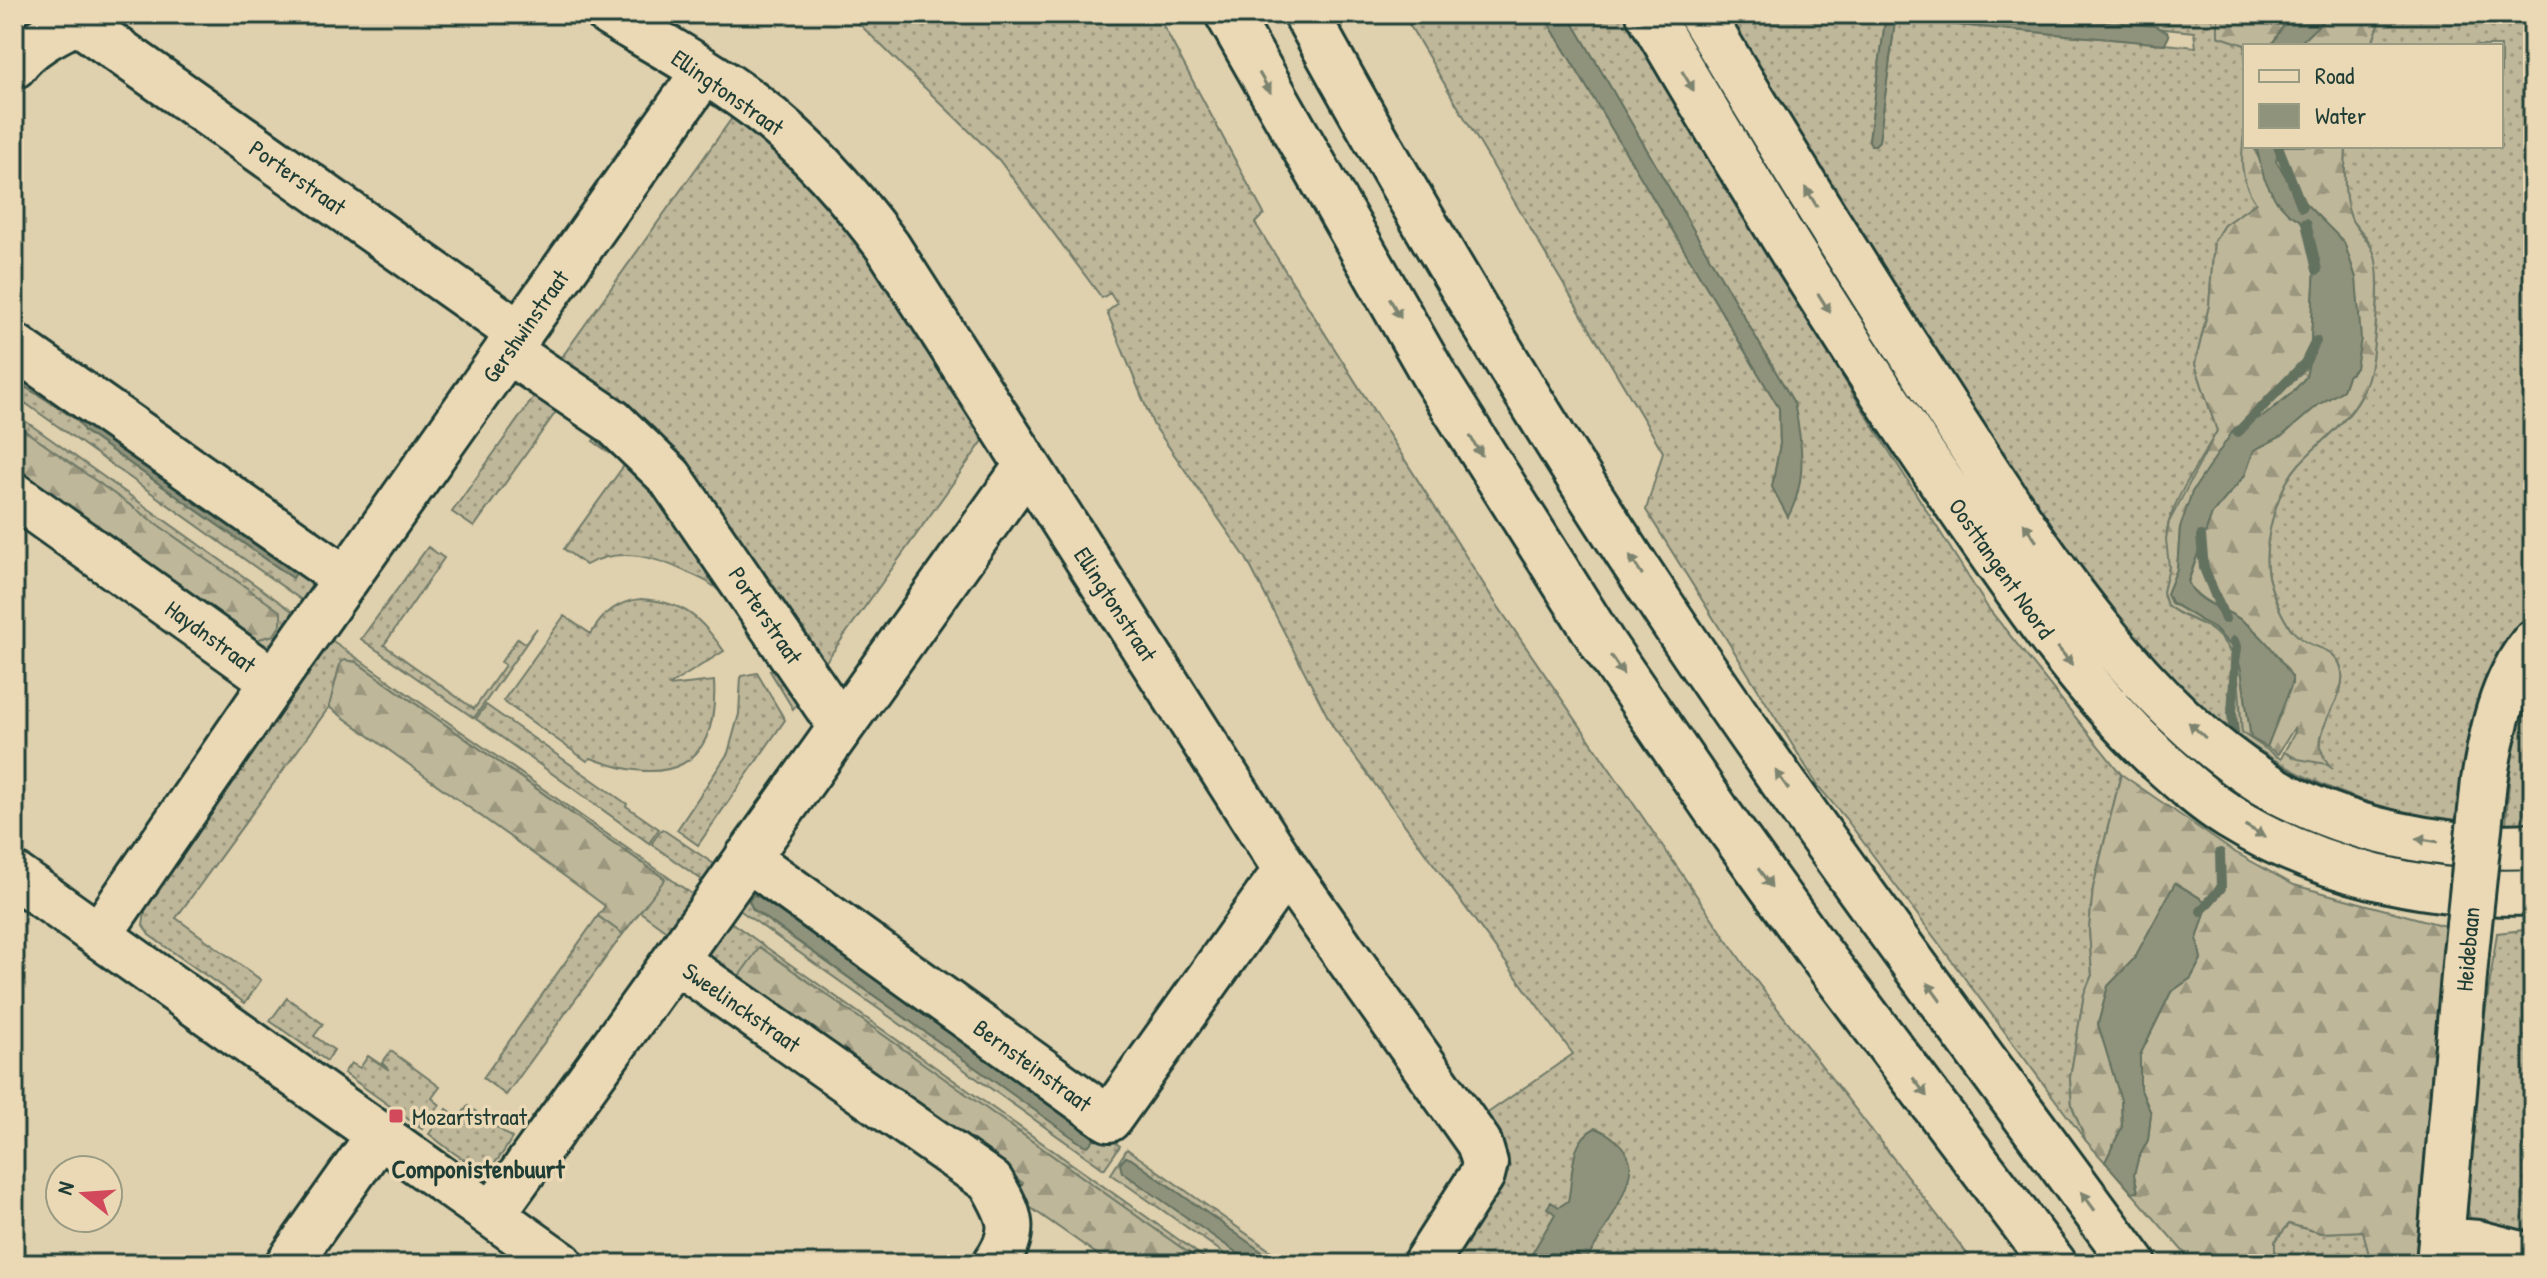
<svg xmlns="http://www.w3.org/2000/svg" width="2547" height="1278" font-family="'Patrick Hand',sans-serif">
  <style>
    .grass { fill: url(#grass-dots); stroke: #6f7a67; stroke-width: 2; fill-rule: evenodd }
    .forest { fill: url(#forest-firs); stroke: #6f7a67; stroke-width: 2 }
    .water { fill: #90937c; stroke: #63715f; stroke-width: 2 }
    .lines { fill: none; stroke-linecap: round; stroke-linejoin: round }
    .stream { stroke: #63715f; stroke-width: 10 }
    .minor-casing { stroke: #1f3d34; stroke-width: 50 }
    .major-casing { stroke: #1f3d34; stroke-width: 50 }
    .highway-casing { stroke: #1f3d34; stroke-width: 50 }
    .minor { stroke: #ebd9b6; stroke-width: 44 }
    .major { stroke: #ebd9b6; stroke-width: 44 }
    .highway { stroke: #ebd9b6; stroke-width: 44 }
    .minor-bridge-casing { stroke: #1f3d34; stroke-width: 50; stroke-linecap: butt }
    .minor-bridge { stroke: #ebd9b6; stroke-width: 44 }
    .oneway { fill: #7b836e }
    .poi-dot { fill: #d1495b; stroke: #ebd9b6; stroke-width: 3 }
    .labels { text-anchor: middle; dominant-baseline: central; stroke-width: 7; stroke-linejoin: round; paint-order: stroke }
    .street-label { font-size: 24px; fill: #1f3d34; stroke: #ebd9b6 }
    .poi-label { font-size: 24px; fill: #1f3d34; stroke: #ebd9b6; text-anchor: start }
    .neighbourhood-label { font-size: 26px; font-weight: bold; fill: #1f3d34; stroke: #ebd9b6 }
  </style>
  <defs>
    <pattern id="grass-dots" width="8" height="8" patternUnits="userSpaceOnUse" patternTransform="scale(2)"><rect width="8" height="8" fill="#bfb79a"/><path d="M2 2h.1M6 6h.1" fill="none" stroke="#9b967e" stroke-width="1.8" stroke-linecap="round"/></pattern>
    <pattern id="forest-firs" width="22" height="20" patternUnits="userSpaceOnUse" patternTransform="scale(2)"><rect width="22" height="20" fill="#bfb79a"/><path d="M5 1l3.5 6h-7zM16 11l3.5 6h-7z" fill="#9b967e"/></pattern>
  </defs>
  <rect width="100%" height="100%" fill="#dfd0ae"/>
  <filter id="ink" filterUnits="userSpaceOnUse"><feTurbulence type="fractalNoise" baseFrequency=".0125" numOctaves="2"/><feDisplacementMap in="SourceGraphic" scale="16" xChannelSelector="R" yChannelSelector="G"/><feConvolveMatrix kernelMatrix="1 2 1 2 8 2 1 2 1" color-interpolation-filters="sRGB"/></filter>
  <g filter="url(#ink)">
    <path class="grass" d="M14 14H63L14 43Z
      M849 14H1157L1264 214 1255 223 1493 599 1747 969 1975 1264H1445L1510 1166 1479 1119 1573 1054 1333 727 1246 558 1153 424 1107 312 1117 304 1110 293 1102 298 999 160Z
      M1403 14H1543L1779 408 1780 444 1772 487 1794 403 1568 14H1623L1850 389 1988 608 2121 774 2093 888 2089 929 2092 975 2084 994 2070 1078 2072 1106 2086 1141 1846 819 1818 786 1646 510 1663 452Z
      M1725 14H1886L1869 140 1871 144 1875 145 1879 141 1895 22 1936 23 2196 47 2194 32 2019 14H2218V36L2248 46H2245C2245 72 2246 98 2245 123 2244 154 2237 176 2256 203L2224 225 2214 241 2209 306 2195 364 2217 431C2203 456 2171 503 2167 530 2165 542 2170 554 2169 566 2168 578 2159 592 2166 602 2172 613 2191 619 2202 624 2245 646 2237 693 2242 733L2281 759 2284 752 2294 757 2328 764C2303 733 2351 700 2341 667 2334 646 2312 650 2298 637 2285 625 2275 601 2270 584 2259 551 2276 490 2299 464 2318 443 2348 422 2361 397 2370 377 2373 353 2375 332 2377 311 2380 285 2376 265 2375 254 2370 240 2362 232 2358 227 2353 224 2351 218 2342 196 2345 170 2346 146H2501V46H2371L2383 14H2533V626L2462 821C2444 822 2425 817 2408 813 2332 796 2264 760 2205 710 2134 650 2081 571 2028 495 1919 340 1823 176 1725 14Z
      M737 111 833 198 990 431 822 667 555 367Z
      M14 366 316 582 303 601 14 395ZM18 377 292 571 295 573 290 576 84 431 81 423 39 395Z
      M541 387 563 402 474 527 452 512Z
      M14 413 295 613 271 646 256 643 14 473V470L255 640 274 635 281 624 280 612 14 423Z
      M601 430 641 462 760 628 748 635C740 621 732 605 721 593 712 583 700 578 689 573 656 557 620 546 586 565L564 549 625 464 593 441Z
      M428 547 444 558 384 645 474 709 505 665 501 662 518 638 525 643 537 628 474 718 361 639Z
      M641 599C685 602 699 617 724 651L668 686 714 681C719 770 666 787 591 758L587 761 503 701 564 616 591 634C602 614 617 601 641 599Z
      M323 634 696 897 668 932 639 911 664 878 356 662 344 660 340 664 329 707 176 918 261 980 245 1003 149 935 143 925 145 912 134 907Z
      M785 668 803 696 793 709 770 671Z
      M757 673 785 720 698 845 677 830 728 753 739 714 741 676Z
      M2533 691V826H2506C2509 779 2510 734 2533 691Z
      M486 705 627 804 626 806 659 829 649 843 476 719Z
      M662 829 717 866 704 885 700 882 702 880 651 844Z
      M749 885 1120 1146 1104 1169 738 909ZM753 895 759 897 1091 1132 1083 1144 753 910 749 901Z
      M598 916 623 934 506 1095 483 1078Z
      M725 918 1213 1264H1204L760 948 954 1134 1024 1183 1018 1190 702 961 718 919Z
      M2533 929V1225L2531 1229 2498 1233 2470 1220 2463 1181 2467 1137 2497 933Z
      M287 998 323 1024 314 1036 334 1050 327 1061 270 1021Z
      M391 1051 440 1087 432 1098 440 1105 422 1129 344 1073 351 1063 360 1068 368 1056 389 1070 382 1063Z
      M468 1106 512 1138C507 1146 501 1159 492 1165 476 1175 443 1144 429 1134L447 1109 459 1118Z
      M1127 1149 1289 1264H1279L1131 1159 1126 1157 1120 1163 1122 1172 1253 1264H1239L1111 1174Z
      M2289 1224 2321 1233 2364 1231 2369 1255 2364 1264H2275V1241Z"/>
    <path class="forest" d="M2218 14H2290L2271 46H2248L2218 36Z
      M2330 14H2383L2371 46H2297Z
      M2245 126V146H2256L2255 151 2288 213 2301 221 2316 248 2310 358 2306 377 2292 393 2264 416 2235 428 2223 447 2180 527 2177 569 2167 594 2171 603 2215 629 2234 649 2241 669 2251 738 2242 732C2238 697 2245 652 2211 629 2197 620 2180 616 2167 605L2163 592 2169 567 2166 539 2169 522 2217 431 2195 364 2209 306 2214 241 2224 225 2256 203C2238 178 2241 155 2245 126Z
      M2280 146H2346C2345 169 2342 196 2351 218 2354 228 2368 237 2374 253 2381 275 2377 309 2375 332 2373 353 2371 378 2360 397 2346 423 2319 442 2299 464 2276 490 2259 551 2270 584 2275 601 2285 626 2299 637 2313 650 2335 646 2341 668 2351 703 2297 734 2333 769L2326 764 2298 759 2284 752 2295 732 2294 728 2278 754 2267 747 2292 677C2278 656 2262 633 2240 619 2221 607 2201 603 2188 583L2212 514 2245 475 2254 450 2282 436 2318 405 2343 390 2348 376 2356 368V278L2344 243 2298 196 2276 161Z
      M14 423 281 612V624L274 635 255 640 14 470Z
      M344 660 356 662 665 879 623 934 598 916 605 906 581 888 329 707 340 664Z
      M2121 774 2231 850 2294 885 2445 926 2415 1264H2364L2369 1255 2363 1231 2321 1233 2289 1224 2275 1241V1264H2194L2132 1193 2138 1191 2134 1175 2138 1159 2148 1140 2151 1114 2140 1088V1055L2171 992 2191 978 2201 959 2197 939 2208 903 2176 883 2134 959 2108 986 2098 1024 2121 1099 2122 1127 2105 1162 2086 1141 2072 1106 2070 1078 2084 994 2092 975 2089 929 2093 888Z
      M760 947 1204 1264H1111L1024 1203 1018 1190 1023 1183 736 980Z"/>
    <path class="water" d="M1543 14H1568L1794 403C1802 442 1808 480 1788 517L1772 487 1780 444 1779 408Z
      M1886 14H1896L1879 141 1875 145H1871L1869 140Z
      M1924 14H2019L2155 26 2167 32 2169 36 2165 44 1936 23 1923 18Z
      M2290 14H2330L2297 46H2271Z
      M2256 146H2280L2276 161 2298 196 2344 242 2356 278 2361 339 2356 368 2348 376 2343 390 2318 405 2282 436 2254 450 2245 475 2212 514 2188 581C2192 596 2212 605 2225 611 2255 624 2275 651 2292 677V684L2267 747 2251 738 2241 669 2234 649 2215 629 2171 602 2167 594 2177 569 2180 528 2192 492 2235 428 2264 416 2292 393 2306 377 2310 358 2316 248 2301 221 2288 213 2275 199 2264 178Z
      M18 377 296 573 293 578 84 431C74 408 34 396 16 381Z
      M2175 883 2208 903 2197 939 2201 959 2191 978 2171 992 2140 1055V1088L2151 1113 2148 1140 2138 1159 2134 1175 2138 1192 2132 1193 2105 1162 2122 1127 2121 1100 2098 1024 2108 986 2134 959Z
      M753 895 759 897 1091 1132 1095 1138 1088 1146 1082 1144 753 909 749 901Z
      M1595 1128C1608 1132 1627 1147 1630 1162 1634 1186 1597 1243 1583 1264H1526L1555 1214 1547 1208 1551 1202 1559 1207 1568 1201C1574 1176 1568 1142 1595 1128Z
      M1126 1157 1131 1159 1279 1264H1253L1122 1172 1120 1164Z"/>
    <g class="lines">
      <path class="stream" d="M2278 146 2302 207
        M2306 223 2317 270
        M2238 432 2305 363 2316 341
        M2201 536 2204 568 2225 619
        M2234 641 2236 646 2232 714 2235 742
        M2201 911 2221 888 2220 853"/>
      <defs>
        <path id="minor" d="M609 14C658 43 709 71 754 105 806 145 850 195 888 247L1286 870 1479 1143 1485 1163 1482 1175 1425 1264
          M77 21 520 334
          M14 66C33 40 63 29 91 14
          M14 346 346 579
          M507 350 612 421 670 477 841 727
          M14 495 274 681 99 935
          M274 681 704 72
          M2484 781C2492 732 2501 684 2533 643
          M747 858 1109 1119 1286 870
          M14 875 561 1264
          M675 960 1027 466
          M492 1215 675 960 991 1182C1010 1215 1019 1230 995 1264
          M2442 1240 2478 1243 2533 1257
          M288 1264 379 1135
          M2439 1264 2466 953"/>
        <path id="major" d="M1649 14C1750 187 1855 357 1969 522 2027 606 2084 689 2158 759 2180 779 2204 801 2230 817 2318 871 2429 898 2533 892
          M1701 14C1781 148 1863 280 1948 411 2031 538 2132 701 2264 783 2340 830 2445 851 2533 846"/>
        <path id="highway" d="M1228 14 1436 379 1603 644 1717 811 1817 950 2054 1264
          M1306 14C1420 221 1541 424 1672 621 1819 840 1978 1051 2134 1264"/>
      </defs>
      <use href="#minor" class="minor-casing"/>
      <use href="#major" class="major-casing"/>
      <use href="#highway" class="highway-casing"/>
      <use href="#minor" class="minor"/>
      <use href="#major" class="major"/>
      <use href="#highway" class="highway"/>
      <defs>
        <path id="minor-bridge" d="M2466 953 2484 781"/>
      </defs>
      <use href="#minor-bridge" class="minor-bridge-casing"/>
      <use href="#minor-bridge" class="minor-bridge"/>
    </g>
    <defs><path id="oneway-solid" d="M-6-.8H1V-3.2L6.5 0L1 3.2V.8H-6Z" transform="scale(2)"/></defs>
    <g class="oneway">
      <use href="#oneway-solid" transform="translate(1688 81) rotate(59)"/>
      <use href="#oneway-solid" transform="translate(1265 83) rotate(60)"/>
      <use href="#oneway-solid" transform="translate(1811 197) rotate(-122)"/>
      <use href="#oneway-solid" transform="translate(1824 303) rotate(58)"/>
      <use href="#oneway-solid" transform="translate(1395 308) rotate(60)"/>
      <use href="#oneway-solid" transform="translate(1476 446) rotate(59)"/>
      <use href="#oneway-solid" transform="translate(2030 532) rotate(-124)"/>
      <use href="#oneway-solid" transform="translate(1636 565) rotate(-123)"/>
      <use href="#oneway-solid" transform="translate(2065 656) rotate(51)"/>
      <use href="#oneway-solid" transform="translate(1617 665) rotate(56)"/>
      <use href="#oneway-solid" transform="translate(2197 730) rotate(-137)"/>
      <use href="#oneway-solid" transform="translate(1782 780) rotate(-125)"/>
      <use href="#oneway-solid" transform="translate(2255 831) rotate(30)"/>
      <use href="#oneway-solid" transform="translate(2427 840) rotate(-171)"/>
      <use href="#oneway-solid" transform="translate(1765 878) rotate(54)"/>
      <use href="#oneway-solid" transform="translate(1934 992) rotate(-126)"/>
      <use href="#oneway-solid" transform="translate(1920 1087) rotate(53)"/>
      <use href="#oneway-solid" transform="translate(2088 1201) rotate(-126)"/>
    </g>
  </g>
  <rect class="poi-dot" x="388" y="1108" width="16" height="16" rx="4"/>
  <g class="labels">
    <g class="street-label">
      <text transform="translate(728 92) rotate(35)">Ellingtonstraat</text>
      <text transform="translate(298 177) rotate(35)">Porterstraat</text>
      <text transform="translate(525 326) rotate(-55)">Gershwinstraat</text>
      <text transform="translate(2002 568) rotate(55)">Oosttangent Noord</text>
      <text transform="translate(1116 604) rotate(57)">Ellingtonstraat</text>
      <text transform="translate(766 615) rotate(56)">Porterstraat</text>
      <text transform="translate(211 636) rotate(36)">Haydnstraat</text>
      <text transform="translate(2467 949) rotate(-85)">Heidebaan</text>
      <text transform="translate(742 1007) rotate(35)">Sweelinckstraat</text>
      <text transform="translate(1033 1065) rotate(36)">Bernsteinstraat</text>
    </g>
    <g class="poi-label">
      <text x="412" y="1116">Mozartstraat</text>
    </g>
    <g class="neighbourhood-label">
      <text x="478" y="1168">Componistenbuurt</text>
    </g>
  </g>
  <rect width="2547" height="1278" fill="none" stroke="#ebd9b6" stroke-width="48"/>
  <rect x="24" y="24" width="2499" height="1230" fill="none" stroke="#1f3d34" stroke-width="3" filter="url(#ink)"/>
  <rect x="2243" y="44" width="260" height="104" fill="#ebd9b6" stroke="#999b82" stroke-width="2"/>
  <rect x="2259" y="70" width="40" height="12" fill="#ebd9b6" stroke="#999b82" stroke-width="2"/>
  <text x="2315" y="84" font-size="24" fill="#1f3d34">Road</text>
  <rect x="2259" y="104" width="40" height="24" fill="#90937c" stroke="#999b82" stroke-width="2"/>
  <text x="2315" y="124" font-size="24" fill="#1f3d34">Water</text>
  <g transform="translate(84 1194) rotate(287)"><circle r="38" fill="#ebd9b6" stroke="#999b82" stroke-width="2"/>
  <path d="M0-6L14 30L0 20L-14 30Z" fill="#d1495b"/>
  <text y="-12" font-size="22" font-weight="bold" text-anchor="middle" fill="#1f3d34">N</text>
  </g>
</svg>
